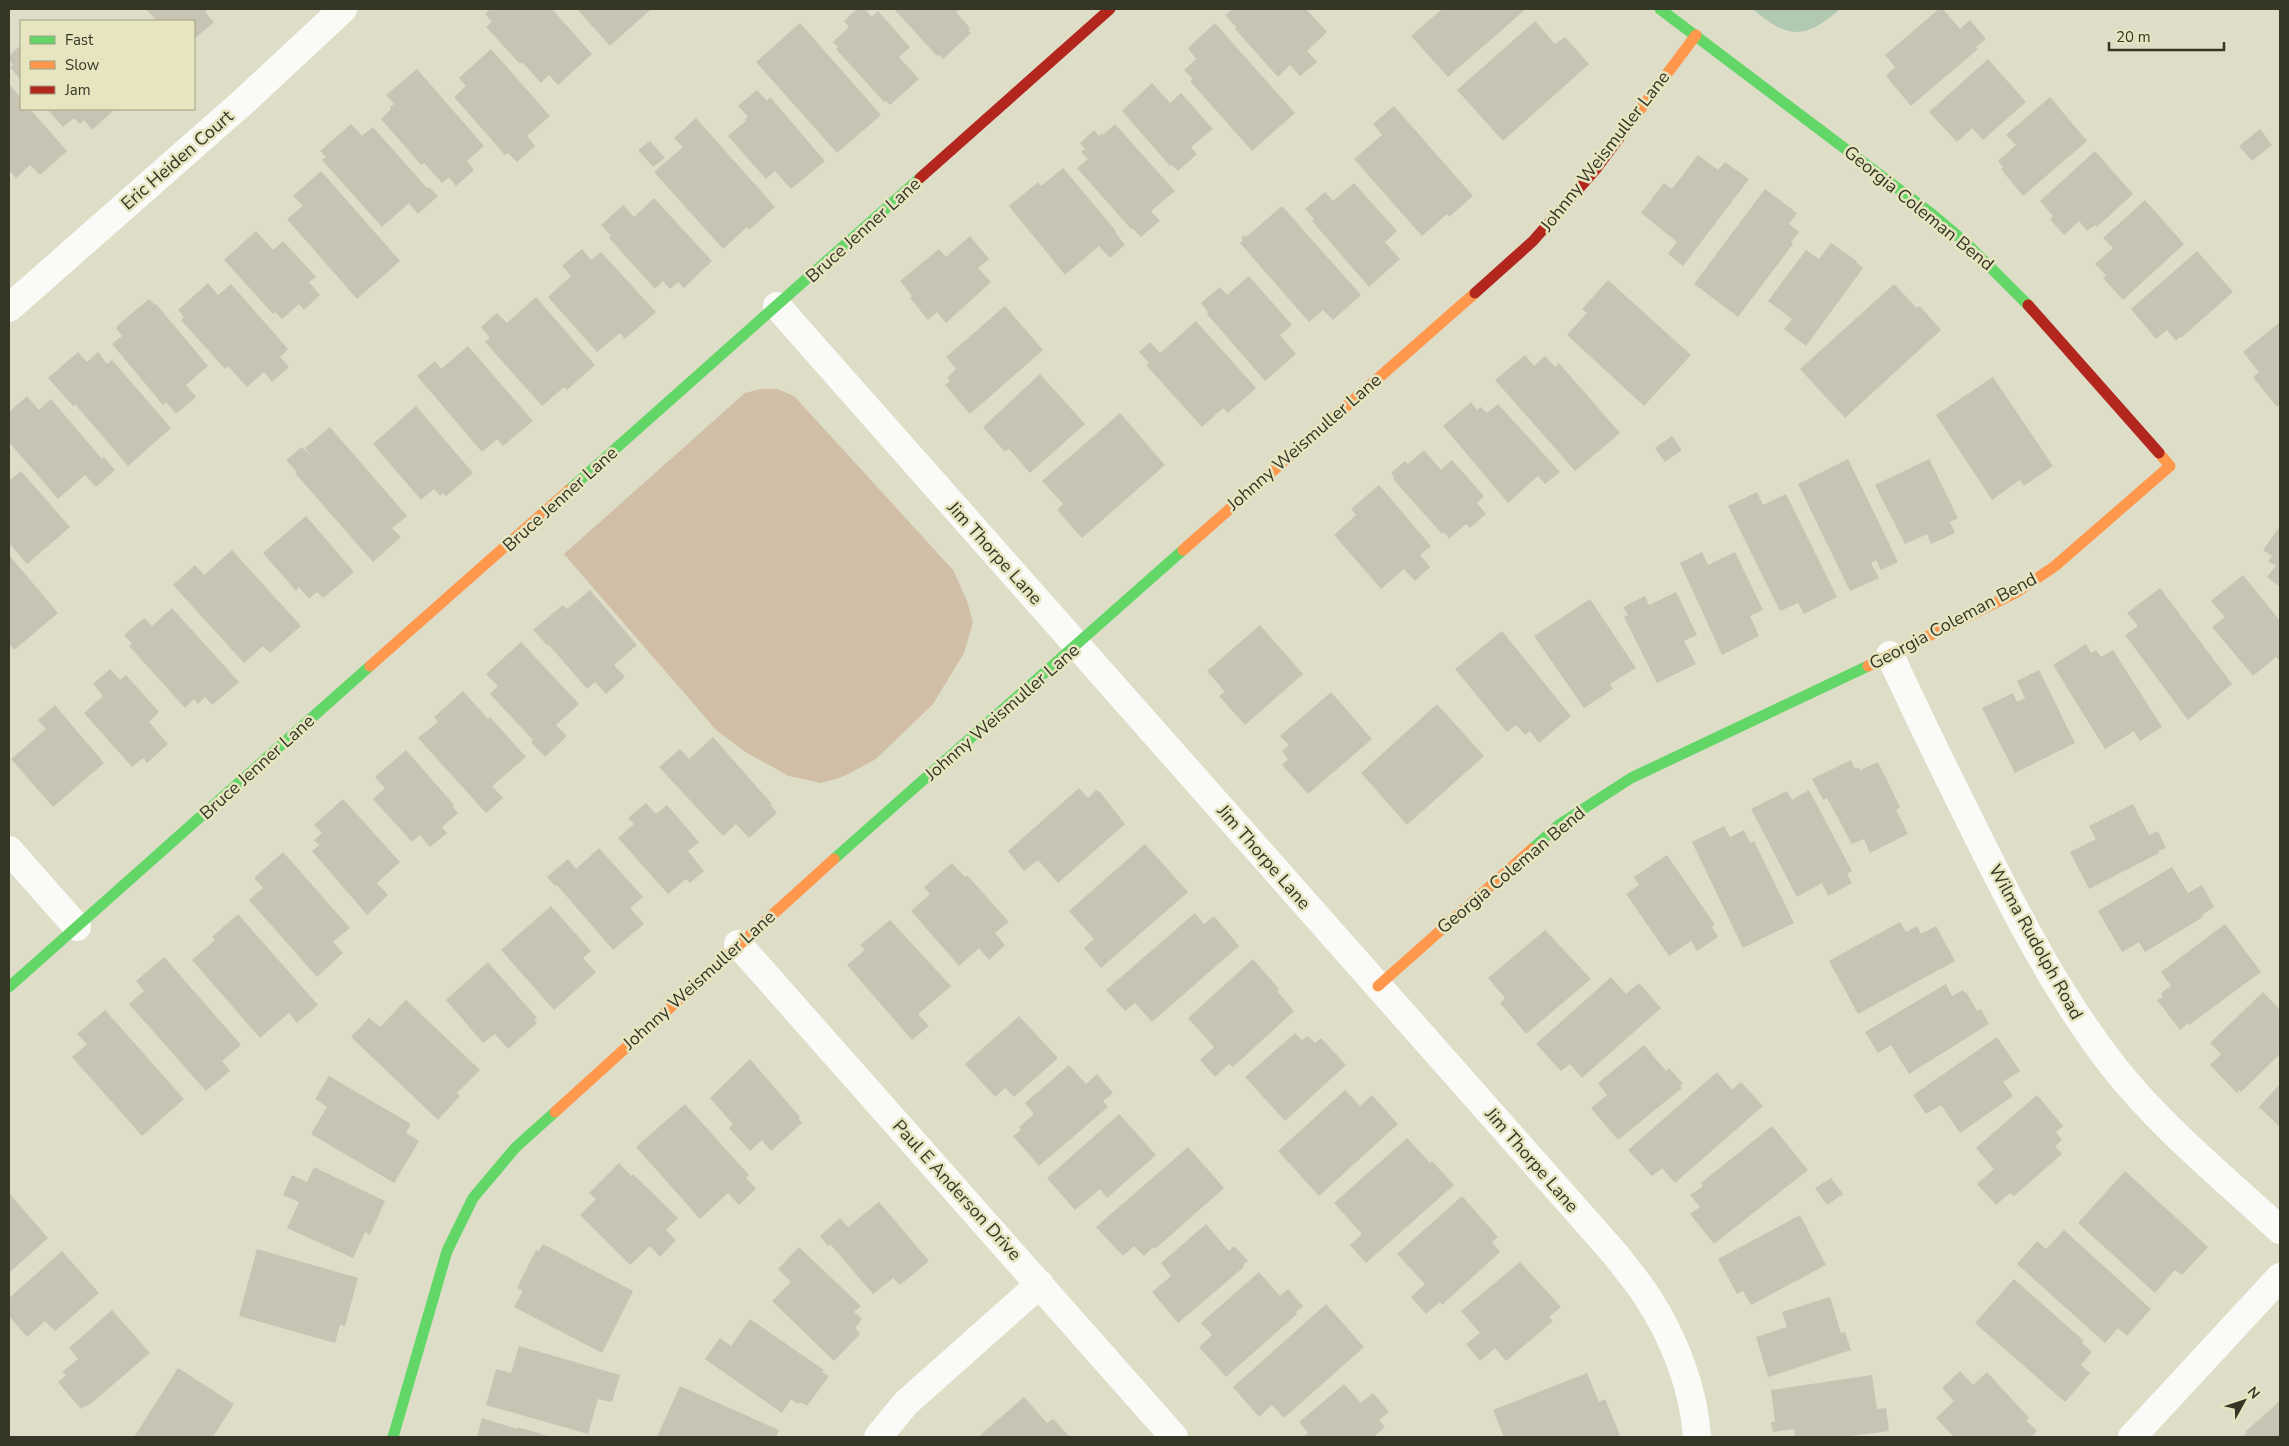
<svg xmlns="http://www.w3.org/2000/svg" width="2289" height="1446" font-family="'Nunito Sans',sans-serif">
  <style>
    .forest { fill: #d0bea6 }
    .water { fill: #b0c9b0 }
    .building { fill: #c8c4b4 }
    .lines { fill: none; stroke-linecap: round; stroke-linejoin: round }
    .street { stroke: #fafaf7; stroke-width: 28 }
    .fast { stroke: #63d668; stroke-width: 11 }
    .slow { stroke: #ff974d; stroke-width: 11 }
    .jam { stroke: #b3261e; stroke-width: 11 }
    .labels { text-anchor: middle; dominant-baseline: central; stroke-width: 5; stroke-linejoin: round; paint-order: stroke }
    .street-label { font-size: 18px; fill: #363627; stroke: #e6e5bf }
  </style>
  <rect width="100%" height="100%" fill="#ddddc8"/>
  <path class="forest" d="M761 389H777L794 396 953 570 967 601 973 622 964 653 933 704 876 759 842 777 821 783 789 776 747 753 717 731 564 554 745 393Z"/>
  <path class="water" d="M1753 9H1840C1805 40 1787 39 1753 9Z"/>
  <path class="building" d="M146 9H208L205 12 214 22 194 39V21H157Z
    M491 9H552L592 54 558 85 549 75 541 83 522 62 520 64 486 27 492 22 485 14Z
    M577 9H651L610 46Z
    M857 9H865L872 17 878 11 910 47 899 57 919 79 890 105 886 101 884 102 836 49 838 47 833 42 849 27 844 21Z
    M894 9H960L956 12 970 28 968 30 971 33 943 59 939 55 937 56Z
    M1233 9H1306L1327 32 1307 51 1317 62 1300 76 1290 65 1278 77 1235 29 1237 28 1225 15Z
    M1442 9H1526L1448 77 1411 36Z
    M1939 9H1943L1960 29 1970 20 1986 39 1976 47 1978 49 1911 106 1886 76 1895 67 1885 55Z
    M1535 21 1555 44 1565 37 1589 64 1503 141 1457 90Z
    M800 23 881 115 837 153 756 62Z
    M1215 23 1295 113 1252 151 1190 81 1193 79 1184 70 1196 59 1188 48Z
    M21 45V80L10 67 13 65 9 60V56Z
    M491 49 550 116 527 136 535 146 517 162 508 153 505 155 454 97 466 86 459 78Z
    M1988 59 2026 102 1983 140 1972 128 1957 142 1929 112Z
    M417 69 484 146 467 161 474 170 456 186 449 177 442 183 424 163 421 165 381 119 391 109 390 107 394 104 386 95Z
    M1152 83 1170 103 1181 93 1213 129 1191 147 1197 154 1178 171 1172 165 1170 166 1122 111Z
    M9 84 21 98V109H30L67 151 40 175 30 165 16 178 9 170Z
    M757 90 767 101 770 97 825 161 791 189 775 171 766 179 728 136 746 121 745 119 748 117 738 106Z
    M2050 97 2087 141 2023 196 2001 169 2003 167 1998 161 2016 145 2006 135Z
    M1394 106 1473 196 1449 217 1447 214 1422 236 1354 159 1382 135 1373 124Z
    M47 109H115L92 130 84 120 80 124 74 118 63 127Z
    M696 118 775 207 749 230 747 227 723 249 654 172 683 147 674 138Z
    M351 124 362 136 373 127 427 188 429 187 438 196 418 214 409 203 382 227 322 160 326 157 320 151Z
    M1115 124 1175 191 1151 211 1160 221 1141 237 1132 228 1131 229 1077 168 1088 159 1081 152 1085 149 1080 143 1094 130 1099 136 1102 133 1103 135Z
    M2260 129 2272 145 2252 161 2239 146Z
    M650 141 665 158 653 167 638 150Z
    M2095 151 2133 194 2097 227 2095 225 2087 231 2079 221 2064 235 2050 219 2053 216 2040 201Z
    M1698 155 1718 170 1725 162 1749 179 1683 266 1668 254 1677 242 1641 213 1664 183 1672 189Z
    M1063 168 1116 231 1115 232 1125 245 1110 258 1099 246 1065 275 1009 206 1038 182 1041 186Z
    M321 171 400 261 357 299 287 219 303 206 293 196Z
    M1354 183 1397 231 1385 242 1400 259 1369 287 1312 221 1314 219 1305 209 1325 192 1333 201Z
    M1765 189 1797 213 1789 224 1799 232 1791 242 1793 244 1738 317 1694 284Z
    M654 198 712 261 684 288 678 282 670 289 663 281 655 289 609 238 611 236 601 225 623 205 634 217Z
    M2145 200 2184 244 2123 300 2103 278 2106 275 2095 264 2113 248 2103 238Z
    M1282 206 1361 295 1333 320 1323 310 1309 322 1240 243 1243 240 1241 238 1244 235 1246 237Z
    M256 231 273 250 283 241 316 277 309 282 320 295 304 310 299 304 282 319 275 312 273 314 224 260Z
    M970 236 989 259 978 268 991 282 946 323 937 312 928 320 910 298 912 296 900 281 939 249 946 257Z
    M1831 243 1857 261 1856 262 1863 268 1806 346 1784 329 1792 319 1768 301 1806 250 1819 259Z
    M582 249 591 260 601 252 656 312 625 339 620 333 597 352 548 297 571 276 562 266Z
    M2197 251 2233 292 2181 338 2180 337 2176 341 2167 330 2156 339 2131 309Z
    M1249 276 1292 325 1280 335 1296 354 1265 381 1207 314 1208 312 1201 303 1220 287 1227 295Z
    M1608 280 1691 355 1644 406 1567 335 1587 313 1582 309Z
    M208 283 218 295 231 284 288 349 280 357 289 367 272 382 264 372 247 387 228 366 225 369 181 320 184 317 178 310Z
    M1894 284 1917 308 1920 306 1941 330 1845 418 1800 369Z
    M536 297 595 365 567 390 564 387 542 406 485 342 490 338 481 327 497 313 507 323Z
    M149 299 155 305 156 304 208 366 186 385 196 397 176 414 166 402 163 405 112 344 122 336 116 328 119 324Z
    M1005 306 1043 350 970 414 945 385 950 381 947 378 956 369 946 357Z
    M1196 321 1256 388 1228 413 1223 408 1202 427 1146 365 1149 363 1139 352 1150 342 1160 353Z
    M2280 322V404L2277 407 2253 377 2259 372 2243 352Z
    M468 346 533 421 503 446 497 439 482 452 417 376 435 361 441 369Z
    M78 352 87 362 98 352 107 364 112 360 171 428 128 466 75 404 73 406 48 378Z
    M1525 355 1534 366 1545 356 1555 367 1559 363 1620 433 1575 471 1495 380Z
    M1040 374 1085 424 1030 473 1009 449 1005 452 983 427Z
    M1993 377 2053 466 2024 486 2020 480 1992 500 1936 415Z
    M27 396 39 410 51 399 102 459 104 457 115 470 96 487 85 475 58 499 9 442V412Z
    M1471 402 1477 410 1481 407 1487 413 1498 404 1560 472 1545 484 1538 476 1508 503 1443 426Z
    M416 406 473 473 446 496 443 493 440 496 434 489 421 500 373 444Z
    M1120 413 1165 465 1082 538 1057 510 1063 504 1042 481Z
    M330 427 407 516 392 528 401 537 373 562 295 473 297 472 286 460 302 447 313 458 305 448Z
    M1672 436 1682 450 1665 462 1655 448Z
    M1424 450 1441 470 1452 460 1484 496 1477 503 1486 514 1470 528 1466 524 1449 539 1444 532 1442 534 1393 479 1394 477 1391 473 1405 461 1408 464Z
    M1848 459 1898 562 1881 570 1876 560 1871 563 1879 578 1850 591 1798 484Z
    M1929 459 1958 518 1950 522 1955 533 1931 544 1927 534 1905 544 1875 485Z
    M21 471 70 527 27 564 9 543V481Z
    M1379 485 1431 546 1420 555 1430 567 1415 581 1404 569 1381 589 1334 535 1356 515 1351 509Z
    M1757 492 1763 505 1786 494 1837 597 1804 614 1798 603 1780 611 1728 506Z
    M306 516 354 572 323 598 317 592 309 599 299 587 296 591 263 553Z
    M2280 526V587L2267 577 2276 566 2268 561 2272 556 2263 550Z
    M232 550 301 626 270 653 263 646 244 663 173 585 195 565 204 575Z
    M1702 552 1708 565 1735 552 1763 610 1750 616 1759 636 1722 655 1680 563Z
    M9 555 58 613 14 650 9 643Z
    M2243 575 2280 621V661L2276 657 2253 676 2212 627 2225 617 2211 601Z
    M2160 588 2232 684 2188 720 2125 635 2138 626 2127 613Z
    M590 590 637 645 614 665 625 677 606 694 595 682 587 689 549 645 548 646 533 630 563 605 567 609Z
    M1676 592 1697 635 1684 641 1696 664 1657 683 1624 617 1628 615 1623 607 1645 596 1649 605Z
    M1590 599 1636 668 1610 684 1613 689 1584 708 1534 636Z
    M172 608 239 682 212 705 205 697 198 704 194 699 185 708 129 646 132 644 124 635 144 618 152 626Z
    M1260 625 1303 674 1245 725 1219 696 1225 692 1207 671Z
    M1502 631 1571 716 1539 743 1530 731 1525 735 1516 725 1507 732 1455 669Z
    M521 642 579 704 556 725 567 736 545 757 531 742 533 740 490 694 498 686 486 674Z
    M2086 644 2091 653 2096 650 2101 657 2113 650 2162 727 2140 741 2134 731 2105 749 2053 665Z
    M110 669 120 680 126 675 159 712 149 722 168 744 147 763 143 758 132 767 84 713 103 696 93 684Z
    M2039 670 2075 743 2015 773 1982 708 2013 693 2017 702 2025 698 2017 681Z
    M463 691 488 719 490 717 526 757 492 786 503 798 486 813 418 738 438 722 434 717Z
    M1331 692 1372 739 1308 794 1282 765 1288 759 1282 751 1289 745 1280 736Z
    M1437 704 1484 756 1407 825 1361 773Z
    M55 705 104 763 53 807 11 759 46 729 38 720Z
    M713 737 772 804 770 805 777 813 749 838 736 824 723 836 659 767 680 749 689 759Z
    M406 750 454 805 452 806 458 813 442 827 447 833 430 847 420 835 412 842 373 799 385 788 375 777Z
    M1851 760 1855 769 1859 767 1860 770 1878 762 1900 807 1896 810 1908 834 1870 853 1864 839 1852 844 1827 798 1823 800 1812 779Z
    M1079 788 1088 798 1096 790 1100 792 1125 824 1058 883 1038 860 1024 871 1008 851Z
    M1809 790 1852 871 1847 874 1852 883 1828 896 1822 883 1797 897 1751 809 1787 791 1792 800Z
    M343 799 400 862 377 883 388 895 367 915 312 851 319 845 314 840 322 833 314 825Z
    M646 803 656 814 667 805 699 842 688 851 704 871 690 883 686 879 668 894 618 838 634 824 628 818Z
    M2133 804 2149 835 2158 831 2166 848 2158 851 2159 853 2089 889 2070 852 2096 839 2089 826Z
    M1724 826 1730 837 1744 830 1750 843 1754 841 1794 923 1743 948 1692 842Z
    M1145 844 1188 892 1101 968 1084 948 1094 939 1069 911Z
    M599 848 643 897 630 908 644 924 613 950 557 885 555 886 547 877 568 859 576 869Z
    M283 852 350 928 333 942 343 953 317 977 249 900 263 888 254 878Z
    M1667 855 1715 925 1712 927 1718 937 1697 951 1691 941 1669 956 1626 894 1639 885 1634 877Z
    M952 863 965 877 967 875 1009 922 995 933 1005 945 989 960 979 948 959 966 911 911 930 894 924 887Z
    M2172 867 2188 893 2202 885 2214 907 2202 915 2203 917 2145 952 2139 942 2122 952 2098 911Z
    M551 906 591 951 583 958 596 972 554 1010 501 950Z
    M1195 913 1204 924 1214 916 1239 946 1152 1022 1135 1003 1125 1011 1106 990Z
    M238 914 318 1005 297 1023 289 1013 260 1038 192 960 215 940 212 937Z
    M890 920 951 986 918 1014 929 1026 912 1040 847 965 865 950 860 945Z
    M1900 922 1906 932 1917 926 1921 934 1936 926 1955 961 1858 1014 1829 961Z
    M2225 924 2261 972 2189 1025 2188 1023 2180 1030 2157 1000 2163 997 2161 993 2171 986 2161 972Z
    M1545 930 1591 979 1526 1034 1500 1003 1505 998 1488 978Z
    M164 957 241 1045 222 1061 230 1071 206 1091 129 1004 144 991 136 981Z
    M1253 959 1279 989 1277 991 1294 1011 1233 1067 1229 1064 1215 1077 1200 1060 1214 1047 1188 1018Z
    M488 962 537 1018 534 1020 537 1023 508 1049 495 1034 483 1043 446 1000Z
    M1611 977 1626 994 1639 983 1661 1008 1582 1078 1570 1064 1561 1071 1536 1044Z
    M1946 984 1952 996 1963 990 1965 993 1966 992 1977 1011 1981 1009 1989 1024 1909 1074 1891 1045 1878 1053 1865 1032Z
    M2263 992 2280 1010V1054L2241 1092 2239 1090 2237 1093 2210 1065 2221 1054 2210 1043Z
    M406 1000 480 1070 457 1093 460 1096 438 1120 351 1037 369 1018 380 1027Z
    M105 1010 184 1099 142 1136 72 1057 87 1044 77 1034Z
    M1019 1016 1058 1058 1014 1097 1005 1088 995 1097 965 1064Z
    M1295 1033 1302 1040 1308 1036 1315 1043 1321 1038 1346 1065 1285 1121 1245 1077Z
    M1997 1037 2020 1071 2003 1082 2013 1096 1960 1133 1941 1105 1926 1114 1913 1095Z
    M1644 1045 1666 1071 1669 1068 1683 1084 1680 1086 1682 1088 1618 1140 1591 1108 1607 1095 1598 1083Z
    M750 1059 800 1117 798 1118 802 1123 771 1151 762 1140 750 1151 729 1128 733 1124 710 1098Z
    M1069 1065 1086 1084 1097 1074 1113 1093 1103 1101 1108 1107 1039 1166 1013 1136 1021 1130 1019 1127 1034 1114 1025 1103Z
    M1717 1072 1732 1090 1741 1082 1763 1106 1675 1183 1662 1168 1652 1176 1628 1150Z
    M329 1076 411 1124 406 1133 419 1141 394 1183 311 1134 327 1107 315 1099Z
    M2280 1084V1127L2259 1107Z
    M1345 1090 1360 1106 1372 1095 1398 1124 1319 1196 1278 1151Z
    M2037 1095 2063 1126 2056 1132 2062 1140 2055 1146 2062 1154 2014 1196 2010 1193 1996 1205 1977 1184 1994 1169 1976 1148Z
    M685 1104 749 1175 746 1178 756 1189 739 1205 728 1193 700 1219 636 1147Z
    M1119 1114 1156 1155 1107 1198 1100 1189 1075 1210 1047 1178Z
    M1772 1126 1808 1170 1714 1244 1690 1214 1700 1207 1690 1195 1703 1186 1701 1183Z
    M1407 1138 1430 1163 1432 1161 1454 1185 1366 1263 1350 1245 1362 1234 1334 1203Z
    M1188 1147 1224 1188 1155 1249 1153 1247 1144 1256 1134 1246 1123 1256 1096 1227Z
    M619 1163 631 1176 633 1174 678 1218 666 1230 676 1240 660 1257 650 1246 630 1265 580 1215 596 1199 589 1193Z
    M314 1167 385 1201 370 1235 365 1232 353 1258 287 1228 299 1202 283 1195 292 1175 307 1182Z
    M2125 1171 2208 1247 2182 1275 2175 1270 2155 1293 2078 1223Z
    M1831 1178 1843 1194 1827 1205 1815 1188Z
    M9 1193 48 1238 9 1273Z
    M1462 1196 1498 1237 1492 1242 1500 1252 1442 1305 1440 1302 1426 1314 1411 1297 1425 1284 1397 1254Z
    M879 1202 929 1261 900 1285 893 1278 873 1294 830 1244 828 1246 820 1236 840 1218 848 1227Z
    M1800 1215 1826 1265 1751 1305 1743 1291 1737 1294 1718 1259Z
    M1206 1224 1229 1251 1234 1246 1248 1261 1243 1265 1244 1267 1178 1323 1152 1292 1171 1276 1161 1263Z
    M2064 1230 2151 1309 2127 1336 2118 1328 2105 1343 2017 1264 2037 1241 2046 1249Z
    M543 1244 633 1291 602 1353 514 1307 523 1291 517 1288 536 1250 539 1251Z
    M799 1247 861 1306 854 1312 862 1319 855 1328 860 1334 834 1361 772 1301 791 1282 778 1269Z
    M257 1249 358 1278 345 1326 340 1325 335 1343 239 1316Z
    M62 1251 99 1293 55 1331 45 1321 27 1337 9 1316V1298Z
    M1520 1262 1561 1307 1549 1317 1553 1321 1506 1361 1495 1348 1480 1361 1466 1344 1480 1333 1461 1311Z
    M1259 1272 1280 1296 1288 1289 1303 1306 1296 1312 1297 1314 1226 1377 1199 1347 1212 1335 1201 1323Z
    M2014 1279 2084 1341 2082 1343 2092 1352 2081 1365 2090 1373 2065 1402 1975 1323Z
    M1830 1297 1841 1333 1845 1332 1851 1350 1768 1377 1756 1337 1787 1327 1782 1312Z
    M1326 1304 1364 1347 1284 1418 1272 1405 1259 1417 1233 1387Z
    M112 1310 150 1353 88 1406 87 1405 81 1409 58 1382 66 1375 62 1372 78 1359 69 1348Z
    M750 1319 824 1370 822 1372 829 1376 807 1406 800 1402 798 1404 791 1399 782 1413 705 1359 720 1338 731 1346Z
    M519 1346 620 1375 612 1402 598 1399 588 1434 486 1405 496 1369 511 1373Z
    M178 1368 234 1404 213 1437H134Z
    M1960 1371 1973 1385 1987 1372 2029 1418 2026 1420 2037 1431 2031 1437H1954L1936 1418 1954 1401 1942 1388Z
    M1587 1373 1599 1402 1605 1399 1620 1435 1614 1437H1504L1493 1410Z
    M1872 1375 1877 1409 1886 1408 1889 1431 1843 1437H1795L1794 1429 1773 1432 1771 1422H1775L1771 1390Z
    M1344 1384 1361 1403 1373 1393 1389 1412 1379 1420 1385 1427 1373 1437H1304L1308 1433 1299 1422Z
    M680 1386 779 1430 776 1437H657Z
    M1024 1397 1047 1423 1053 1419 1070 1437H978Z
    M2280 1401V1437H2242L2247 1433 2245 1432Z
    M482 1418 517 1429 518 1427 551 1437H477Z"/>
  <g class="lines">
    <path class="street" d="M777 306 1616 1255C1626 1269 1639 1283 1648 1298 1674 1338 1694 1389 1697 1437
      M9 308 243 102 343 9
      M1890 655C1920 721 1952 785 1984 849 2022 925 2061 999 2113 1066 2161 1127 2223 1177 2280 1230
      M9 850 77 927
      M738 944 1174 1437
      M878 1437 906 1403 1040 1284
      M2132 1437 2280 1277"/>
    <path class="fast" d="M1660 9 1933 215 1966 243 2028 305
      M569 490 920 178
      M1532 849 1560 824 1631 778 1868 666
      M834 859 1183 550
      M9 987 370 666
      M393 1437 447 1251 473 1198 516 1147 555 1112"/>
    <path class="slow" d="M1619 138 1696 35
      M1183 550 1475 293
      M370 666 569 490
      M1868 666 2017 592 2055 566 2170 466 2159 453
      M1378 986 1532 849
      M555 1112 834 859"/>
    <path class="jam" d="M920 178 1110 9
      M1475 293 1533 241 1596 169 1619 138
      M2028 305 2159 453"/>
  </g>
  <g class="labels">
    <g class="street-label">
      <text transform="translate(1605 151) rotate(-52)">Johnny Weismuller Lane</text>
      <text transform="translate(177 160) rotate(-41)">Eric Heiden Court</text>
      <text transform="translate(1919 208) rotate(39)">Georgia Coleman Bend</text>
      <text transform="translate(863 230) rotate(-42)">Bruce Jenner Lane</text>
      <text transform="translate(1304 442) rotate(-41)">Johnny Weismuller Lane</text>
      <text transform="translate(560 499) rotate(-42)">Bruce Jenner Lane</text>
      <text transform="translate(995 553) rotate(48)">Jim Thorpe Lane</text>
      <text transform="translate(1953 621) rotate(-28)">Georgia Coleman Bend</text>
      <text transform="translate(1002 712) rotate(-41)">Johnny Weismuller Lane</text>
      <text transform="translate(257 767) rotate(-42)">Bruce Jenner Lane</text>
      <text transform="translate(1264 857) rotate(49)">Jim Thorpe Lane</text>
      <text transform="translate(1511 870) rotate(-40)">Georgia Coleman Bend</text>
      <text transform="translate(2036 942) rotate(61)">Wilma Rudolph Road</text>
      <text transform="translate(699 980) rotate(-42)">Johnny Weismuller Lane</text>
      <text transform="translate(1532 1160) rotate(49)">Jim Thorpe Lane</text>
      <text transform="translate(957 1190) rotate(48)">Paul E Anderson Drive</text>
    </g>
  </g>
  <rect width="2289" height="1446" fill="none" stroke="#363627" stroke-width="20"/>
  <rect x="20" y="20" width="175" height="90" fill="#e6e5bf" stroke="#a09f82"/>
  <rect x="30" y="36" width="25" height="8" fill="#63d668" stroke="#a09f82"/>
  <text x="65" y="45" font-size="15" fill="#363627">Fast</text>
  <rect x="30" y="61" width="25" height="8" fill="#ff974d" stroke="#a09f82"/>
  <text x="65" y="70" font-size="15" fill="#363627">Slow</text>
  <rect x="30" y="86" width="25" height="8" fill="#b3261e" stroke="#a09f82"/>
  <text x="65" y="95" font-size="15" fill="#363627">Jam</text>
  <g transform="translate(2244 1401) rotate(50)" stroke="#e6e5bf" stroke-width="4" paint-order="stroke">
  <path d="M0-4L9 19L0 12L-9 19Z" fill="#363627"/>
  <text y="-8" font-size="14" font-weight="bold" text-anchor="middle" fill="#363627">N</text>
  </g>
  <path d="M2109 42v8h115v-8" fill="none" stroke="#363627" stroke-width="2.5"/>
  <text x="2116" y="42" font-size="15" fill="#363627" stroke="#e6e5bf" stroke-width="4" paint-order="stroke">20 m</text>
</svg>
